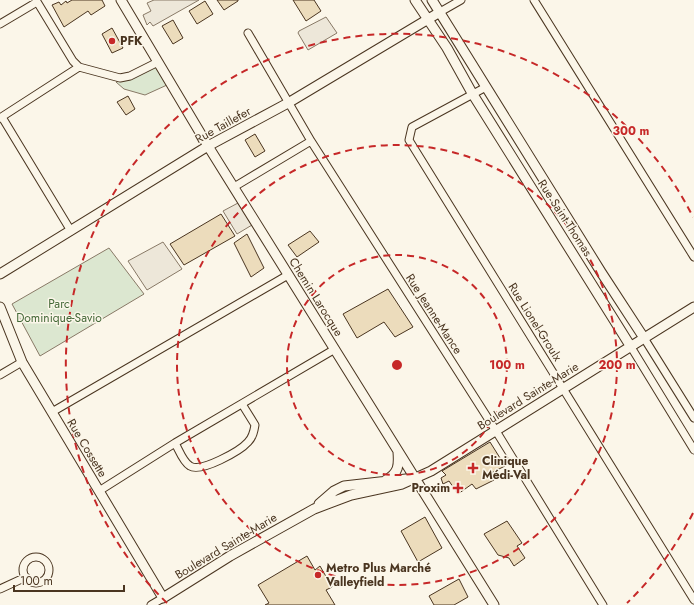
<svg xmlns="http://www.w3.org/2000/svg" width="694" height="605" font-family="Jost,sans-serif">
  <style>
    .green { fill: #dce7d0; stroke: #887966 }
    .parking { fill: #ede7d9; stroke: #887966 }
    .building { fill: #ecdcbc; stroke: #4a3520 }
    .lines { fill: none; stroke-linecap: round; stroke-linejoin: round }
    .street-casing { stroke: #4a3520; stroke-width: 9 }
    .secondary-casing { stroke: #4a3520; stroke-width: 11 }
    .street { stroke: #fbf6e9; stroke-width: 7 }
    .secondary { stroke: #fbf6e9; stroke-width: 9 }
    .ring { fill: none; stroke: #c62828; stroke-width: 2; stroke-dasharray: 7 5 }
    .poi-dot { fill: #c62828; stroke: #fbf6e9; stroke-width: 1.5 }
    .labels { text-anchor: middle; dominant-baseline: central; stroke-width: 3; stroke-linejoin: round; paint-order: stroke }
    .poi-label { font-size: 12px; font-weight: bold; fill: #4a3520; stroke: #fbf6e9; text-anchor: start }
    .street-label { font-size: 12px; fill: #4a3520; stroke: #fbf6e9 }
    .park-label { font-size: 12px; fill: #436837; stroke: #fbf6e9 }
    .centre { fill: #c62828; stroke: #fbf6e9; stroke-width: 2 }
    .ring-label { font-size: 12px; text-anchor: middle; font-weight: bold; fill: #c62828; stroke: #fbf6e9; stroke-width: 3; stroke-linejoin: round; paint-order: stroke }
  </style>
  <rect width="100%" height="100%" fill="#fbf6e9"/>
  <path class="green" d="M155 66 167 85 145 95 124 89 116 82 132 78Z
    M109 248 144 294 40 356 12 304Z"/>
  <path class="parking" d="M154 0H199L153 26 150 22 147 25 143 15 151 11 147 3Z
    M326 17 337 33 308 50 298 33 299 31Z
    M238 203 252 225 237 234 223 211Z
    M163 242 182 269 147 290 128 261Z"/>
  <path class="building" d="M72 0H102L105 6 91 15 88 11 64 27 52 5 59 2 61 5 66 1 67 3Z
    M217 0H238V1L224 10Z
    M293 0H314L321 11 306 21Z
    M205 1 213 14 197 24 189 11Z
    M173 20 183 38 173 44 162 26Z
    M112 28 123 48 112 53 102 34Z
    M128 96 135 109 126 115 117 102Z
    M255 134 265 151 255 157 245 140Z
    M221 214 235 236 184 265 170 244Z
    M310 231 319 242 297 257 288 245Z
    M247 234 264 268 251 277 234 243Z
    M388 289 413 327 395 337 384 322 357 338 343 314Z
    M490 442 505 466 491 473 494 480 476 489 472 484 458 494 449 481 443 484 441 478 446 475 442 471Z
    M425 517 442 548 418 562 401 531Z
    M507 521 522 543 517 546 525 558 514 566 509 558 498 555 484 534Z
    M307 556 315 570 320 566 332 587 326 590 335 605H265L269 603 258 585Z
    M459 579 468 597 454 605H434L429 596Z"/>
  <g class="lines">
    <defs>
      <path id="street" d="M36 0 73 61 79 67
        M534 0 694 257
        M440 12 461 0
        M0 24 37 2
        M248 33 311 141 496 431 603 605
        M486 87 412 127 409 140 694 600
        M2 117 71 231
        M0 118 79 67 120 78 130 76 158 62
        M234 187 311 141
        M644 338 694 418
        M631 347 694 450
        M0 375 22 362
        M52 412 288 275
        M175 443C179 450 183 462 190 466 201 473 240 451 248 442 253 437 254 431 255 425L242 404
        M99 491 175 443 335 349
        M23 570a13 13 0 1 1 26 0a13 13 0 1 1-26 0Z
        M0 589 26 577
        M151 605 163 598"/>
      <path id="secondary" d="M121 0 208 146 494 605
        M415 0 447 48 472 93 631 347
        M432 0 601 272 644 338
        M0 274 208 146 288 103 440 12
        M0 307 22 362 163 598 230 556 314 509 351 495 402 484 431 471 694 307
        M386 480C399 473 399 465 398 452
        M319 504 334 491 344 486 406 479"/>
    </defs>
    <use href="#street" class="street-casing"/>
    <use href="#secondary" class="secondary-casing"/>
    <use href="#street" class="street"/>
    <use href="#secondary" class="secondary"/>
  </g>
  <g class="ring">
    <circle cx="397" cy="365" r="110"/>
    <circle cx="397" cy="365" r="220"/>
    <path d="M693 513A331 331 0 0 1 627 603M167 603A331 331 0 1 1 693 217"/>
  </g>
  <g class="poi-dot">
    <circle cx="112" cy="41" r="4"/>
    <path d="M471 462h4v4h4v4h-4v4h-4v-4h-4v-4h4z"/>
    <path d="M456 482h4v4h4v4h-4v4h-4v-4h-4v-4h4z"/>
    <circle cx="318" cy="575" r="4"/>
  </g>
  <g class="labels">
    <g class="poi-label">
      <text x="120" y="41">PFK</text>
      <text x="482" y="461">Clinique<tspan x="482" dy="14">Médi-Val</tspan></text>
      <text x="450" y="488" text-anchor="end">Proxim</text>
      <text x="326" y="568">Metro Plus Marché<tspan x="326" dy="14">Valleyfield</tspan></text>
    </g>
    <g class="street-label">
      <text transform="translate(223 125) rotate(-29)">Rue Taillefer</text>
      <text transform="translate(565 218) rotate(57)">Rue Saint-Thomas</text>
      <text transform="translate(316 297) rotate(58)">Chemin Larocque</text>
      <text transform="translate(434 314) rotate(57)">Rue Jeanne-Mance</text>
      <text transform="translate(535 322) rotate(58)">Rue Lionel-Groulx</text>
      <text transform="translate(528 396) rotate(-32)">Boulevard Sainte-Marie</text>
      <text transform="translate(87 448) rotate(59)">Rue Cossette</text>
      <text transform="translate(226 546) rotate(-31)">Boulevard Sainte-Marie</text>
    </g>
    <g class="park-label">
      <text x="59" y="304">Parc<tspan x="59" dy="14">Dominique-Savio</tspan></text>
    </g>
  </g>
  <circle cx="397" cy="365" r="6" class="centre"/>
  <g class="ring-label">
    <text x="631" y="135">300 m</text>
    <text x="507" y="369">100 m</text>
    <text x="617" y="369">200 m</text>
  </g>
  <path d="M14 585v6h110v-6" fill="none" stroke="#4a3520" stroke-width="2"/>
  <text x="20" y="585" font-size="12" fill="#4a3520" stroke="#fbf6e9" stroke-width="3" paint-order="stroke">100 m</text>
</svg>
